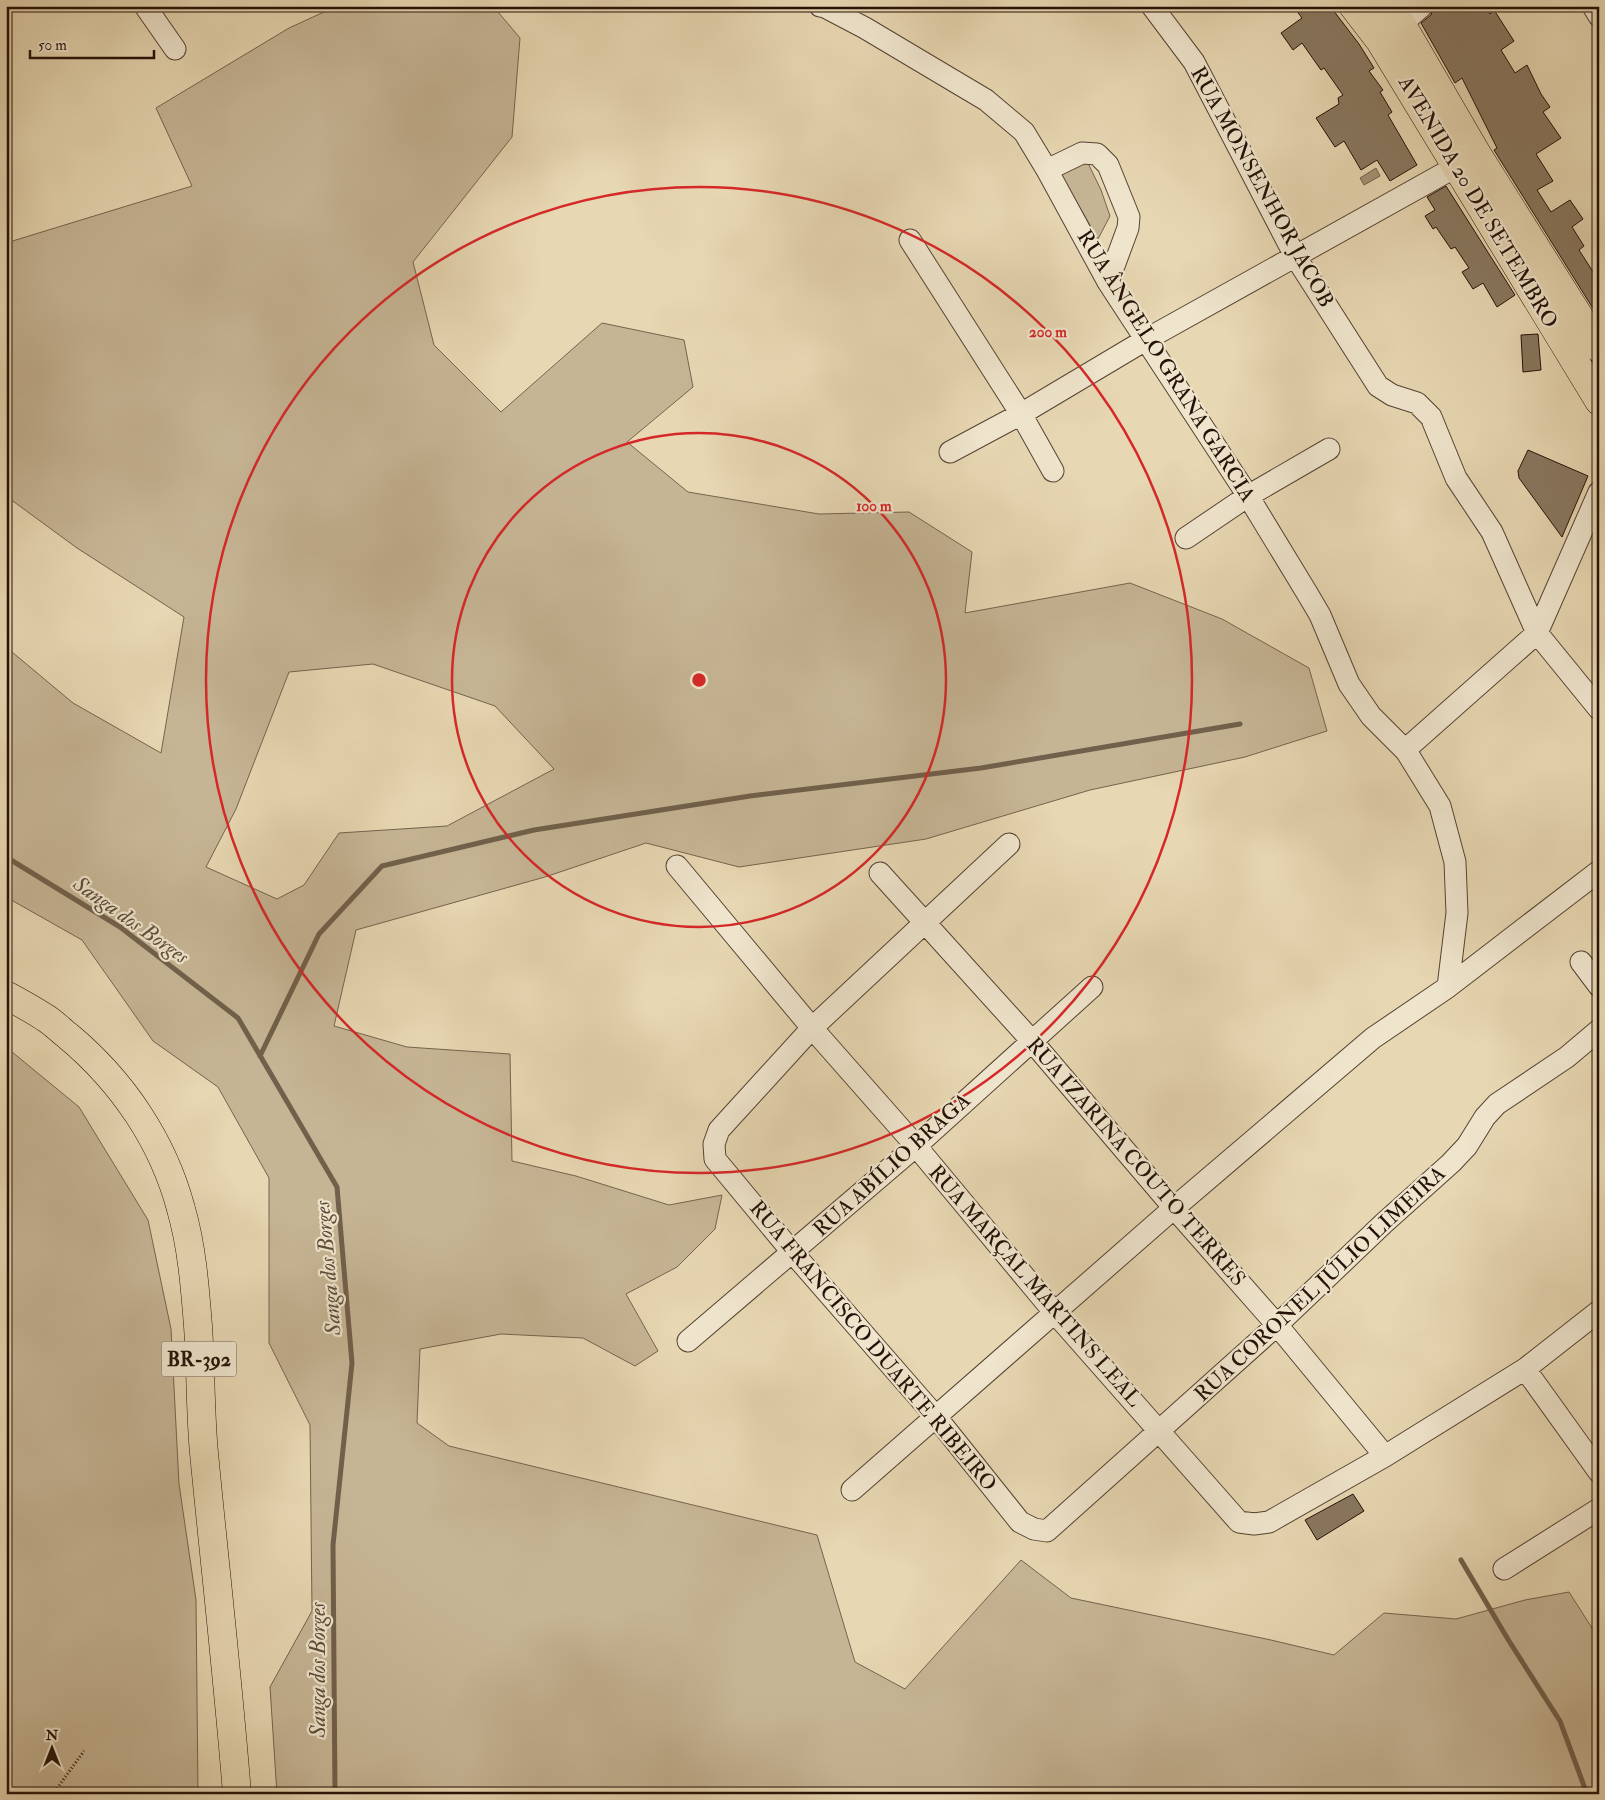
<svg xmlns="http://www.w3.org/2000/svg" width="1605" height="1800" font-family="'IM FELL Double Pica',serif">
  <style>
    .green { fill: #c6b595; stroke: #75634e; fill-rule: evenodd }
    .water { fill: #a59478; stroke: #71604b }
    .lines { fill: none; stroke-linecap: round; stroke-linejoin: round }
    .stream { stroke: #71604b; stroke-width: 5 }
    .building { fill: #897860; stroke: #241107 }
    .minor-casing { stroke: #554232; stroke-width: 23 }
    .major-casing { stroke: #241107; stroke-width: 29 }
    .highway-casing { stroke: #241107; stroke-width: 29 }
    .path { stroke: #241107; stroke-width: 3; stroke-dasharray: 1 2.5; stroke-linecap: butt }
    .minor { stroke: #efe5cd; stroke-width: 21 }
    .major { stroke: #e7d7b2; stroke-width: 28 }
    .highway { stroke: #e7d7b2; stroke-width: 28 }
    .ring { fill: none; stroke: #d62828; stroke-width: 2.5 }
    .labels { text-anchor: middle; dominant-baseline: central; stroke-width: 4.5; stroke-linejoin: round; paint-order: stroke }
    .shield { fill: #efe5cd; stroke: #615142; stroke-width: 1 }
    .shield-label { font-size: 20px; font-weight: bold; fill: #241107 }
    .street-label { font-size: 21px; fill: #241107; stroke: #efe5cd }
    .water-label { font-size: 22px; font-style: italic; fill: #5e4c3a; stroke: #efe5cd }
    .centre { fill: #d62828; stroke: #efe5cd; stroke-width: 2.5 }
    .ring-label { font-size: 15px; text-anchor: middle; font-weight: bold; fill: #d62828; stroke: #efe5cd; stroke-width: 4.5; stroke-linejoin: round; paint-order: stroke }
  </style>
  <rect width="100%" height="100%" fill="#e7d7b2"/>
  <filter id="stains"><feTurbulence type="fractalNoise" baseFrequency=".004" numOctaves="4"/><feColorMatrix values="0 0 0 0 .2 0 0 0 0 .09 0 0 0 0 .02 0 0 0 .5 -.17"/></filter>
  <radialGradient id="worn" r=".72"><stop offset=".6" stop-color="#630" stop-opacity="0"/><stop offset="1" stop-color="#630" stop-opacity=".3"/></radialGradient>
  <path class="green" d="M337 6H493L520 38 512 137 413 262 434 345 501 412 602 323 684 340 693 387 627 442 688 492 819 514 909 512 972 552 965 613 1130 583 1222 619 1309 668 1327 731 1245 757 1090 790 926 839 739 867 646 843 545 877 356 930 334 1026 407 1047 510 1054 512 1161 576 1176 669 1205 722 1195 715 1229 677 1267 626 1294 658 1351 635 1366 583 1338 501 1334 420 1349 417 1423 449 1446 817 1535 855 1662 905 1689 1021 1560 1071 1598 1271 1640 1334 1655 1384 1613 1456 1619 1525 1600 1569 1592 1599 1639V1794H277L270 1687 312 1611 310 1425 269 1343V1178L218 1087 153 1041 82 940 6 897V647L73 703 161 753 184 617 77 548 6 496V243L192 186 156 108 289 28ZM373 664 495 706 554 769 447 826 339 833 304 885 277 899 206 867 236 809 289 672Z
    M1086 159 1101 190 1110 216 1098 239 1058 170Z
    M6 1047 79 1107 148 1220 171 1329 179 1484 196 1600 198 1794H6Z"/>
  <path class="water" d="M1376 168 1380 176 1364 185 1360 178Z"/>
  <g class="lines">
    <path class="stream" d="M6 857 120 927 238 1018 337 1187 352 1363 333 1545 335 1794
      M260 1056 319 934 382 866 534 830 750 796 981 768 1240 724
      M1461 1560 1509 1641 1560 1721 1587 1794"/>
  </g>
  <path class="building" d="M1293 6H1330L1359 44 1374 68 1369 71 1383 90 1380 92 1392 112 1388 115 1417 165 1390 181 1377 160 1361 170 1344 141 1335 147 1316 118 1339 104 1338 98 1343 95 1324 68 1321 70 1302 43 1293 50 1281 33 1302 18Z
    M1434 6H1483L1490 14 1494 10 1514 41 1501 50 1515 73 1527 65 1541 94 1550 107 1543 112 1561 138 1536 154 1553 181 1537 190 1551 212 1570 200 1583 219 1572 227 1584 246 1579 250 1599 281V318L1494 150 1497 148 1462 78 1455 83 1421 23 1431 15Z
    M1446 186 1515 295 1497 307 1483 283 1473 289 1462 272 1469 268 1455 247 1451 249 1436 227 1433 229 1425 216 1435 210 1427 197Z
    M1538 334 1541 370 1523 372 1521 335Z
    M1528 450 1588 476 1562 537 1519 478 1518 471Z
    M1353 1494 1364 1511 1317 1540 1305 1520Z"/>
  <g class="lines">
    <defs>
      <path id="minor" d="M145 6 175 49
        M820 6 825 7 865 28 986 100 1024 132 1047 170 1108 282 1248 496 1307 593 1320 615 1349 684 1371 716 1406 751 1440 806 1455 862 1457 913 1448 987
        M1152 6 1194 62 1295 256 1378 386 1392 395 1417 403 1431 417 1456 478 1492 532 1537 633 1599 709
        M1593 6 1599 16
        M1390 34 1422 6
        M1047 170 1082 153 1097 154 1108 165 1129 217 1128 228 1108 282
        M910 240 1021 414 1053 471
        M950 452 1021 414 1147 339 1468 160
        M1186 538 1248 496 1329 449
        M1405 750 1537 633 1599 492
        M1009 844 812 1028 719 1130 714 1144 715 1159 793 1253 936 1417 1020 1522 1034 1529 1047 1531 1277 1325 1384 1223 1451 1163 1467 1146 1485 1117 1497 1104 1567 1057 1599 1030
        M677 866 812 1028 916 1146 1054 1312 1239 1522 1254 1524 1269 1522 1385 1456 1525 1369 1599 1311
        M880 873 1031 1040 1174 1208 1277 1325 1385 1456
        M1581 962 1599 986
        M688 1341 916 1146 1092 987
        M1525 1369 1599 1472
        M852 1490 1174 1208 1373 1038 1448 987 1599 871
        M1504 1569 1599 1509"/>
      <path id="major" d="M1353 6 1380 41 1599 401
        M1387 6 1402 25 1477 154 1599 348"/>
      <path id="highway" d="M6 995C19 1002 32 1009 44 1017 53 1022 60 1030 68 1036 122 1081 163 1141 181 1209 192 1247 195 1288 198 1326 201 1369 200 1411 204 1453 215 1567 228 1680 237 1794"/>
    </defs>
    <use href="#minor" class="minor-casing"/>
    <use href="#major" class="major-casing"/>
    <use href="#highway" class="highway-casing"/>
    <path class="path" d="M53 1794 84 1751"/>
    <use href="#minor" class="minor"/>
    <use href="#major" class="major"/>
    <use href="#highway" class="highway"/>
  </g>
  <g class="ring">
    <circle cx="699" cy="680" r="247"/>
    <circle cx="699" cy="680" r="493"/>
  </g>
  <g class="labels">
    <rect class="shield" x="161.5" y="1341.5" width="75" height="35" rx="4"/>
    <g class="shield-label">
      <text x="199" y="1359">BR-392</text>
    </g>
    <g class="street-label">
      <text transform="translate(1262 187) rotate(61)">RUA MONSENHOR JACOB</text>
      <text transform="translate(1478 202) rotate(59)">AVENIDA 20 DE SETEMBRO</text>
      <text transform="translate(1166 366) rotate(58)">RUA ÂNGELO GRANA GARCIA</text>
      <text transform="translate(1136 1162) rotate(49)">RUA IZARINA COUTO TERRES</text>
      <text transform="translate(892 1165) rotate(-42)">RUA ABÍLIO BRAGA</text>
      <text transform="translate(1320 1284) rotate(-43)">RUA CORONEL JÚLIO LIMEIRA</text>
      <text transform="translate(1035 1286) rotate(49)">RUA MARÇAL MARTINS LEAL</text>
      <text transform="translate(873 1346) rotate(50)">RUA FRANCISCO DUARTE RIBEIRO</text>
    </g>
    <g class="water-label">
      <text transform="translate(131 920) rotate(35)">Sanga dos Borges</text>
      <text transform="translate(328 1268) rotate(-95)">Sanga dos Borges</text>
      <text transform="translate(318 1670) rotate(-90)">Sanga dos Borges</text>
    </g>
  </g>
  <circle cx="699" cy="680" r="8" class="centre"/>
  <g class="ring-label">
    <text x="1048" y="337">200 m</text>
    <text x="874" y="511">100 m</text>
  </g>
  <rect width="1605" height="1800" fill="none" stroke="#e7d7b2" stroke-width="25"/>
  <rect x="8" y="8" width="1590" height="1785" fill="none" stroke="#241107" stroke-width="2.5"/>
  <rect x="12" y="12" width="1580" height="1775" fill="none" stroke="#241107"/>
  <g transform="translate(52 1748)" stroke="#efe5cd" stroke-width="4" paint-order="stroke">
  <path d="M0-4L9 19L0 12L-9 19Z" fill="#241107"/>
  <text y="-8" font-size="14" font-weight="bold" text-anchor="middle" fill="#241107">N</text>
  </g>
  <path d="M30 50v8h124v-8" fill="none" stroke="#241107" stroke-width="2.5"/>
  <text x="38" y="50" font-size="15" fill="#241107" stroke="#efe5cd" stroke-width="4" paint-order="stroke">50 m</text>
  <rect width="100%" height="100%" filter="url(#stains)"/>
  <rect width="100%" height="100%" fill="url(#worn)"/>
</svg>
